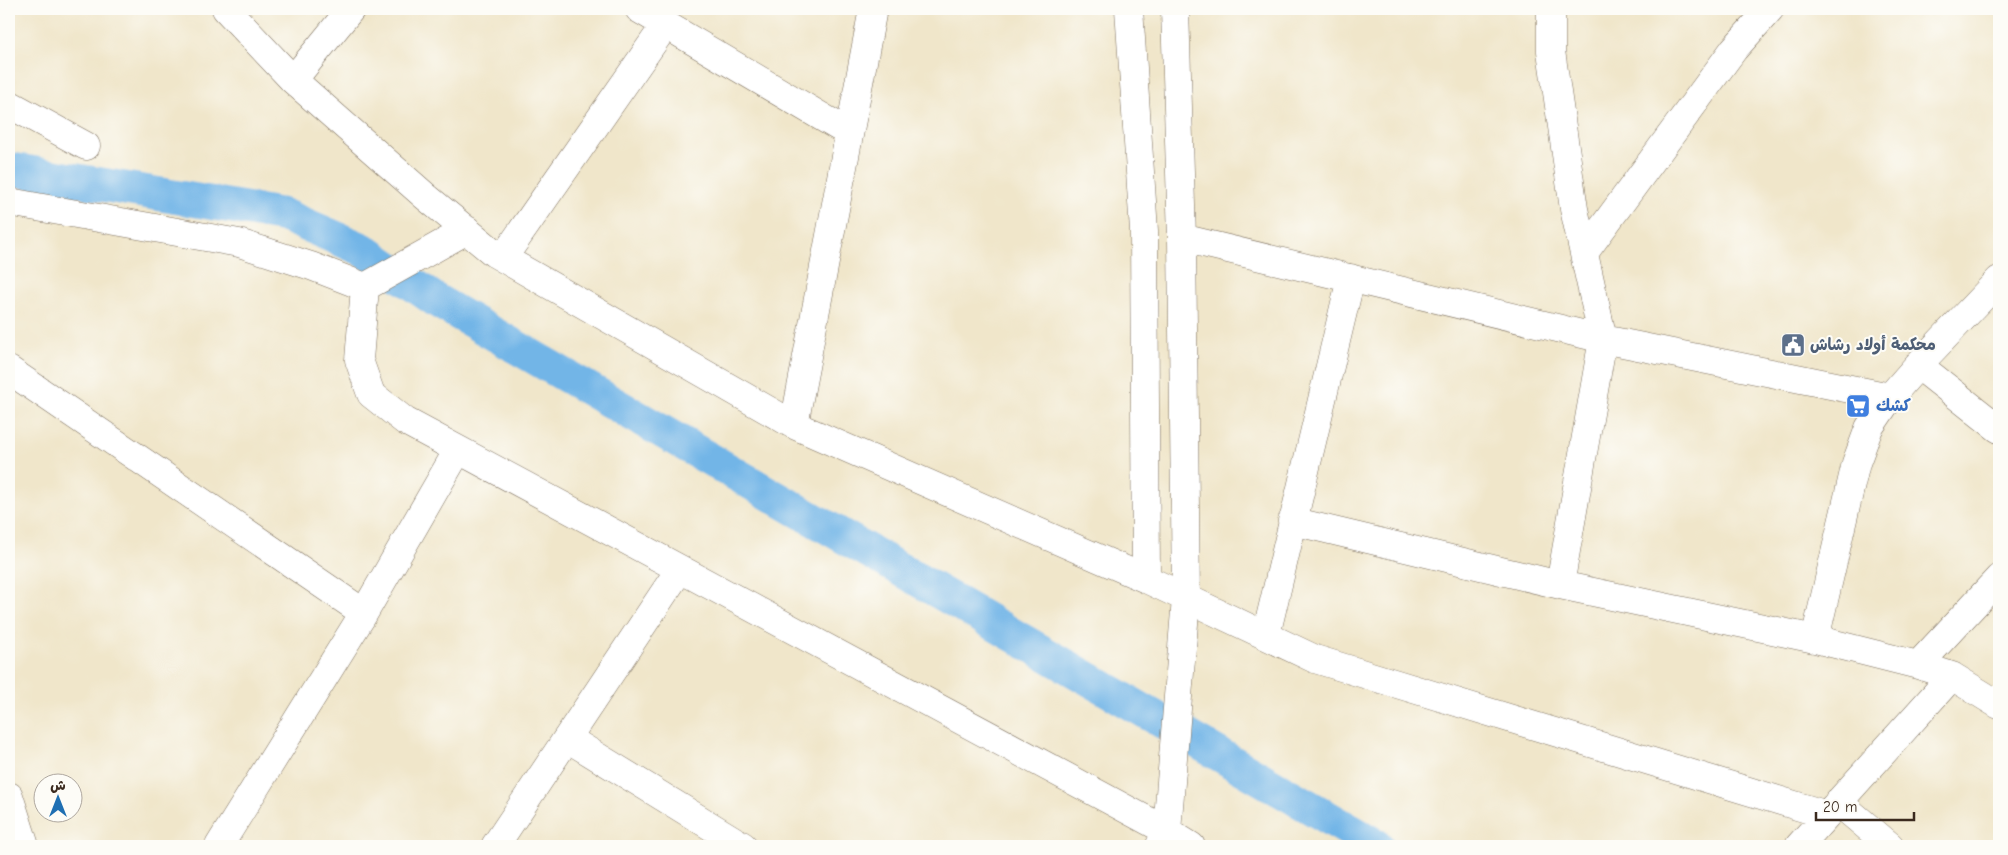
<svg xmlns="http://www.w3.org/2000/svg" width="2008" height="855" font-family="'Comic Neue','Playpen Sans Arabic',sans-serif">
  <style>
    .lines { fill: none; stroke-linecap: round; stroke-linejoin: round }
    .canal { stroke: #72b5e7; stroke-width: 34 }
    .street-casing { stroke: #7a6c5a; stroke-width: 29 }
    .street { stroke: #fff; stroke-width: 28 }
    .labels { text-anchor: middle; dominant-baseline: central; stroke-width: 4; stroke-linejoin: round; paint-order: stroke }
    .service-label { font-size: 16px; font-weight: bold; fill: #4e5e75; stroke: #fdfcf7; text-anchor: start }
    .shop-label { font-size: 16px; font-weight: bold; fill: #366cbe; stroke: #fdfcf7; text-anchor: start }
  </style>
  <rect width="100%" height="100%" fill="#fdfcf7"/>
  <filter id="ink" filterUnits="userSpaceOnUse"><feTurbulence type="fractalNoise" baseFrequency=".02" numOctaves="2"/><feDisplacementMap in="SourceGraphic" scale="10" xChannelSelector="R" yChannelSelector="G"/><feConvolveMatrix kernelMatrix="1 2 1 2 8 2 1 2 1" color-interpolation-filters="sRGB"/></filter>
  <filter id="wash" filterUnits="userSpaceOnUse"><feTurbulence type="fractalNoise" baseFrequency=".0096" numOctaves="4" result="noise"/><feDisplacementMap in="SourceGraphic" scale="20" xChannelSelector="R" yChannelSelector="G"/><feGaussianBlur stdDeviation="1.12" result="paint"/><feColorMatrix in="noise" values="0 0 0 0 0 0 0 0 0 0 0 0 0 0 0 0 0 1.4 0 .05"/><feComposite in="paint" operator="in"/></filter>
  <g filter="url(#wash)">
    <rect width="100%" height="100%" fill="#f0e6ca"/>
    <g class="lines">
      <path class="canal" d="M9 169 283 215 362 249 437 301 1377 846"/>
    </g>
  </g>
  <g filter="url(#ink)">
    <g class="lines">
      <defs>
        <path id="street" d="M226 9 293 80 425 196 494 253 794 425 1146 579 1315 659 1827 815
          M639 9 849 133
          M1129 9 1144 231 1146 579
          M1551 9V51L1574 209 1603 339 1560 585
          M293 80 351 9
          M9 104 86 146
          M9 202 239 243 311 266 365 287 467 230
          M1182 238 1603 339 1890 397
          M1584 253 1734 49 1770 9
          M503 258 666 24
          M365 287 359 360 371 394 405 421 1167 831 1191 846
          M1918 365 1999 429
          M9 370 364 613 458 450
          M794 425 873 9
          M1292 521 1560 585 1815 639 1918 665 1952 676 1999 705
          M1266 635 1351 278
          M1815 639 1856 463 1869 428 1890 397 1918 365 1999 280
          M1918 665 1999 578
          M567 738 743 846
          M9 796 25 846
          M1838 802 1890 846
          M1160 845 1167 831 1186 599 1182 238 1175 9
          M219 846 364 613
          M495 846 680 569
          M1799 846 1952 676"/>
      </defs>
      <use href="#street" class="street-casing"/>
      <use href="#street" class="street"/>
    </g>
  </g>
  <defs>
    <symbol id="civic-square" viewBox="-11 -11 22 22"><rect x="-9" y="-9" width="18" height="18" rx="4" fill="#5c6f8a" stroke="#fdfcf7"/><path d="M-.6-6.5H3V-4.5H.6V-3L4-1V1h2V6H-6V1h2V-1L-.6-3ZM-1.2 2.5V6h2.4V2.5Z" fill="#fff"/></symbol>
    <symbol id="supermarket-square" viewBox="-11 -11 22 22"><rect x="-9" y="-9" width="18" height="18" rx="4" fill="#3f7fe0" stroke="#fdfcf7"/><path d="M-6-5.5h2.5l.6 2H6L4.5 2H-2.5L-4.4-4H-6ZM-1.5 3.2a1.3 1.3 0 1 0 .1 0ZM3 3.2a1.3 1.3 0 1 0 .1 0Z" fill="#fff"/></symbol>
  </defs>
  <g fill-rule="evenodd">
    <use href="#civic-square" x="1779" y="331" width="28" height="28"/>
    <use href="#supermarket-square" x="1844" y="392" width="28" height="28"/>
  </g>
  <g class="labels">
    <g class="service-label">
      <text x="1810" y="345">محكمة أولاد رشاش</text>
    </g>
    <g class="shop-label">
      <text x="1876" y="406">كشك</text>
    </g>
  </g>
  <rect width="2008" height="855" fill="none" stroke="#fdfcf7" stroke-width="30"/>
  <g transform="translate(58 798)"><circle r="24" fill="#fdfcf7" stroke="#afa8a0"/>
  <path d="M0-4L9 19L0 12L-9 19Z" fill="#1f6fb2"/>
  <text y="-8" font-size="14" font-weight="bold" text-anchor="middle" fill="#3b2a1e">ش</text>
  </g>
  <path d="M1816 812v8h98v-8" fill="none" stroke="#3b2a1e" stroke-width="2.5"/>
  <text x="1823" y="812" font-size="15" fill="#3b2a1e" stroke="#fdfcf7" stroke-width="4" paint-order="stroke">20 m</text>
</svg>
